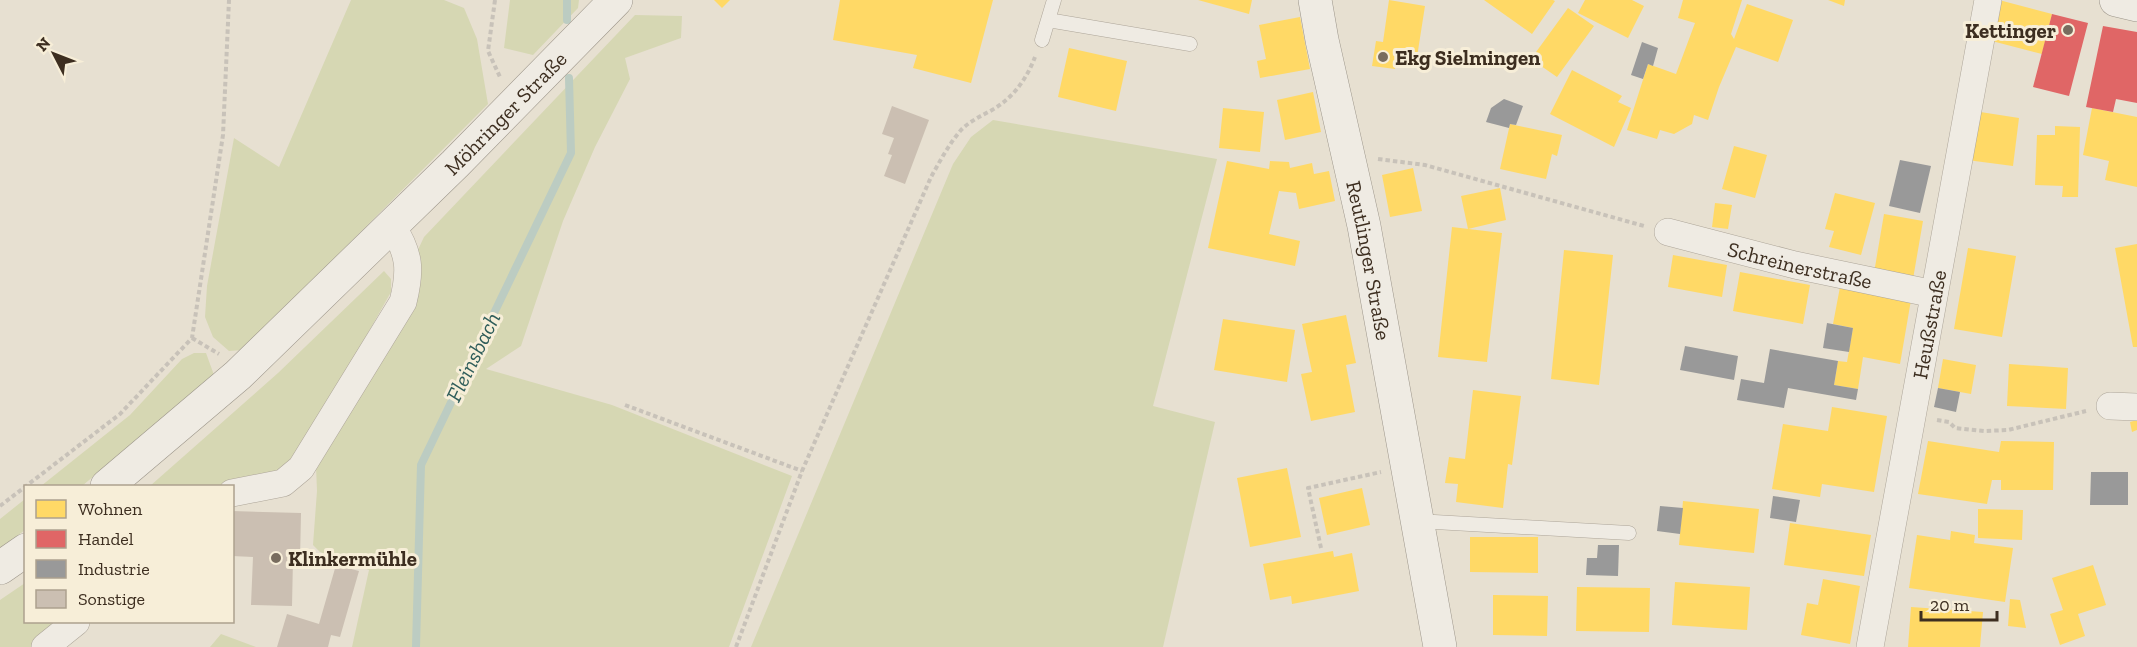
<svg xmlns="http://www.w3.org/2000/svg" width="2137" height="647" font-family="'Zilla Slab',serif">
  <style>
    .green { fill: #d6d7b3 }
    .homes { fill: #ffd966 }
    .shops { fill: #e06666 }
    .industry { fill: #999 }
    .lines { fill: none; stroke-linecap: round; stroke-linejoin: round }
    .stream { stroke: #bcccc2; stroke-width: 8 }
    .building { fill: #cbbfb2 }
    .lane-casing { stroke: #ada599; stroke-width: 15 }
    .street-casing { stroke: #ada599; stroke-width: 28 }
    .secondary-casing { stroke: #9c958a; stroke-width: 34 }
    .path { stroke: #c8c2b9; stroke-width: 4; stroke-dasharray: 4.5 3; stroke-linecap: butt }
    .lane { stroke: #efebe3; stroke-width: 14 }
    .street { stroke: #efebe3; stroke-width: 27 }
    .secondary { stroke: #efebe3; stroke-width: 33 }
    .poi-dot { fill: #786c5e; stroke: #f7eed8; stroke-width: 2 }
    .labels { text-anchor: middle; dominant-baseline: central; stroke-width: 6; stroke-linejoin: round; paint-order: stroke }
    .poi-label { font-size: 21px; font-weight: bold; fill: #3d2e20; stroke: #f7eed8; text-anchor: start }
    .street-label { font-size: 21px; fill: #3d2e20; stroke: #f7eed8 }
    .water-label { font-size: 22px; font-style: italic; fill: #2f5d5a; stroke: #f7eed8 }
  </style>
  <rect width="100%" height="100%" fill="#e7e0d1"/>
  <path class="green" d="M351 0H444L464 8 477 39 488 104 243 350 229 351 213 337 205 317 207 286 234 138 279 167Z
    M510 0H579L578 8 533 55 504 48Z
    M635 15 682 16 681 38 625 58 630 79 595 147 563 221 521 346 486 369 612 405 792 476 729 647H352L369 570 320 552 313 545 317 491 316 466 424 237Z
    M993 120 1217 159 1153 406 1215 422 1163 647H751L953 164 971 137Z
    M384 271 391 279V292L301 452 281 470 217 486H150L278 373Z
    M194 353H206L214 375 82 486H41L130 415 182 359Z
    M25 499V530L0 549V519Z
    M25 583 26 622H66L35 647H0V600Z
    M221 634 256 647H210Z"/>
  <path class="homes" d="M714 0H730L722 8Z
    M840 0H993L971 83 913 68 917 55 833 40Z
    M1198 0H1252L1249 14Z
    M1389 0 1425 6 1417 57 1397 55 1395 69 1372 66 1376 41 1383 42Z
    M1484 0H1553L1555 1 1532 34Z
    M1585 0H1632L1644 6 1628 38 1578 13Z
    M1683 0H1742L1731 34 1734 39 1747 4 1793 20 1778 62 1736 47 1719 87 1708 120 1694 115 1692 124 1674 134 1660 130 1657 139 1627 130 1648 64 1676 74 1695 23 1678 18Z
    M1828 0H1845L1844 6Z
    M1999 0 2052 14 2042 54 1988 40Z
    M1568 8 1594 26 1557 77 1531 59Z
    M1300 17 1310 69 1260 78 1257 61 1266 59 1259 25Z
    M1069 48 1127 61 1116 111 1058 97Z
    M1572 70 1622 96 1618 102 1631 108 1614 147 1550 114Z
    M1313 92 1321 132 1285 140 1277 100Z
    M1223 108 1264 112 1260 152 1219 148Z
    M2092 108 2137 117V187L2105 180 2109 161 2083 155Z
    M1974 111 2019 118 2013 166 1967 160Z
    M1510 124 1562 135 1557 156 1552 154 1546 179 1500 169Z
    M2055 126 2080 127 2078 197H2062L2063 186 2035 185 2037 135H2055Z
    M1734 146 1767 155 1755 198 1722 189Z
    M1227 161 1269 169 1270 161 1289 162 1290 168 1312 163 1314 174 1329 171 1335 201 1299 209 1296 193 1279 191 1269 234 1300 241 1295 266 1208 248Z
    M1413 168 1422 211 1390 217 1382 175Z
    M1500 188 1506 220 1468 229 1461 196Z
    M1835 193 1875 203 1861 255 1829 247 1834 231 1825 229Z
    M1715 203 1732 205 1728 229 1712 227Z
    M1884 214 1923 221 1913 279 1874 273Z
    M1452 227 1502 233 1487 362 1438 357Z
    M2137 244V347H2133L2115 248Z
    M1968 248 2016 256 2002 337 1954 329Z
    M1564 250 1613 255 1599 385 1551 379Z
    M1673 255 1727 265 1722 297 1668 287Z
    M1740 272 1810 285 1803 324 1733 311Z
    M1840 287 1911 300 1900 364 1863 357 1858 389 1834 385 1838 361 1847 362 1853 328 1833 324Z
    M1346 315 1356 363 1346 365 1355 412 1311 421 1301 374 1312 372 1302 324Z
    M1223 319 1295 330 1287 382 1214 370Z
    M1943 359 1976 365 1971 394 1938 388Z
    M2009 364 2068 368 2066 409 2007 406Z
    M1473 390 1521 396 1512 465 1508 464 1503 508 1456 502 1458 484 1445 483 1449 457 1465 459Z
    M1832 407 1887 416 1874 492 1822 484 1820 497 1772 489 1783 424 1828 431Z
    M2137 420V430L2132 432 2130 422Z
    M1928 441 1999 452 2001 441 2054 442 2053 490H2001V480H1992L1987 504 1918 494Z
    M1287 468 1301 537 1250 547 1237 478Z
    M1362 488 1370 525 1327 535 1319 498Z
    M1683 501 1759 509 1754 553 1679 545Z
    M1978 509 2023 510 2022 540 1978 538Z
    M1790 523 1871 535 1864 576 1784 565Z
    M1951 531 1975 535 1974 543 2013 548 2005 602 1909 588 1917 535 1950 540Z
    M1470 537H1538V573L1470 572Z
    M1333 551 1334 557 1352 553 1359 591 1292 604 1291 596 1270 600 1263 564Z
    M2093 565 2106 605 2078 614 2085 636 2060 645 2050 614 2063 610 2052 578Z
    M1823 579 1860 586 1850 644 1801 635 1807 603 1818 605Z
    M1675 582 1750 587 1747 630 1672 625Z
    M1577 587 1650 588 1649 632 1576 631Z
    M1493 595 1548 596 1547 636 1493 635Z
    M2010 599 2020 600 2026 628 2008 626Z
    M1911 607 1983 612 1980 647H1908Z"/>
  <path class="shops" d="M2052 14 2088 23 2069 96 2033 87Z
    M2103 26 2137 32V103L2116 99 2113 112 2086 107Z"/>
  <path class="industry" d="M1642 42 1658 48 1653 66 1648 64 1643 79 1631 75Z
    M1504 99 1523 106 1516 125 1510 124 1509 128 1486 122 1491 108Z
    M1900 160 1931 166 1920 213 1889 206Z
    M1827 323 1853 328 1849 352 1823 348Z
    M1685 346 1738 356 1734 380 1680 370Z
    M1770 349 1838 361 1834 385 1858 389 1856 400 1788 388 1784 408 1737 400 1741 379 1764 383Z
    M1938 388 1960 392 1956 412 1934 407Z
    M2091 472H2128V505H2090Z
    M1773 496 1800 500 1796 522 1770 518Z
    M1660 506 1683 508 1680 534 1657 531Z
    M1598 545H1619L1618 576 1586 575 1587 558H1597Z"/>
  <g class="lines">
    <path class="stream" d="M567 0V20
      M416 647 421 465 571 153 569 78"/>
  </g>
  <path class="building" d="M892 106 929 120 905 184 884 176 892 155 888 154 894 138 882 134Z
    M232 511 301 513 300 560 293 559 292 606 251 605 253 557 232 556Z
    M336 565 359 571 340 637 331 635 328 647H277L287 614 319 624Z"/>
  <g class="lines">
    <defs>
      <path id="lane" d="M1048 20 1190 44
        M1042 40 1054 0
        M1417 521 1629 533"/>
      <g id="street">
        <path id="s1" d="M1668 232 1795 265 1934 294"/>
        <path d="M2110 406 2137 407"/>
        <path d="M232 493 283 483 301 468 403 302C411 270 410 254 392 226"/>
        <path d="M45 647 76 622"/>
        <path id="s2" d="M1870 647 1988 0"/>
      </g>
      <g id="secondary">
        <path id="s3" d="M1315 0 1322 40 1364 226 1440 647"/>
        <path d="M2116 0 2137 5"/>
        <path id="s4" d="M107 486 238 375 455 164 616 0"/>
        <path d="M0 568 26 550"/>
      </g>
    </defs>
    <use href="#lane" class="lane-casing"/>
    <use href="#street" class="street-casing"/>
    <use href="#secondary" class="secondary-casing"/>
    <path class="path" d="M495 0 488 51 500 77
      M1378 159 1425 165 1644 226
      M192 338 219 354
      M625 405 802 471
      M1937 420 1949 422 1955 428 1984 431 2008 430 2086 411
      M0 506 120 414 192 338 223 135 229 0
      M1321 548 1308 488 1381 472
      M736 647 802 471 931 177C940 161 949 144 961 130 970 121 981 116 992 110 1013 98 1026 80 1035 57"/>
    <use href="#lane" class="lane"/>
    <use href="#street" class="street"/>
    <use href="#secondary" class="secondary"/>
  </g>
  <g class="poi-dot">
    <circle cx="2068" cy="30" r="6"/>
    <circle cx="1383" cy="57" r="6"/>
    <circle cx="276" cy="558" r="6"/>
  </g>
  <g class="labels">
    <g class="poi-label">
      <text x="2056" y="30" text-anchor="end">Kettinger</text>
      <text x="1395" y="57">Ekg Sielmingen</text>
      <text x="288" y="558">Klinkermühle</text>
    </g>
    <g class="street-label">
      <text stroke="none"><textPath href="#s4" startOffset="546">Möhringer Straße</textPath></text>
      <text stroke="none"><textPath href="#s3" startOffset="266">Reutlinger Straße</textPath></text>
      <text stroke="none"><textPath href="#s1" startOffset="136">Schreinerstraße</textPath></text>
      <text stroke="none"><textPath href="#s2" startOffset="328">Heußstraße</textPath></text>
    </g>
    <g class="water-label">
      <text transform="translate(473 357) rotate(-64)">Fleinsbach</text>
    </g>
  </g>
  <rect x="24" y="485" width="210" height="138" fill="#f7eed8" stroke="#ada18e" stroke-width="1.5"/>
  <rect x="36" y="500" width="30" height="18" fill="#ffd966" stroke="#ada18e" stroke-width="1.5"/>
  <text x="78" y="515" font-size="18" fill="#3d2e20">Wohnen</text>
  <rect x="36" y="530" width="30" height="18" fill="#e06666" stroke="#ada18e" stroke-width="1.5"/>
  <text x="78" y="545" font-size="18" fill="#3d2e20">Handel</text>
  <rect x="36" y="560" width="30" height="18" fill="#999999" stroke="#ada18e" stroke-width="1.5"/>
  <text x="78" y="575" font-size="18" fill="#3d2e20">Industrie</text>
  <rect x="36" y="590" width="30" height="18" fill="#cbbfb2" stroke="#ada18e" stroke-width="1.5"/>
  <text x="78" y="605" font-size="18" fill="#3d2e20">Sonstige</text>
  <g transform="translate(54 54) rotate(312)" stroke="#f7eed8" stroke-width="4.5" paint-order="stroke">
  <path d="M0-4.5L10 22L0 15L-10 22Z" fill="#3d2e20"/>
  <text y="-9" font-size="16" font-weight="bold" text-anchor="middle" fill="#3d2e20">N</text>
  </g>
  <path d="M1921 611v9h76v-9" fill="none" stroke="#3d2e20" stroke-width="3"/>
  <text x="1930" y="611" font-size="18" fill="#3d2e20" stroke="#f7eed8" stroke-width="4.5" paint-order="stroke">20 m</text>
</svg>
